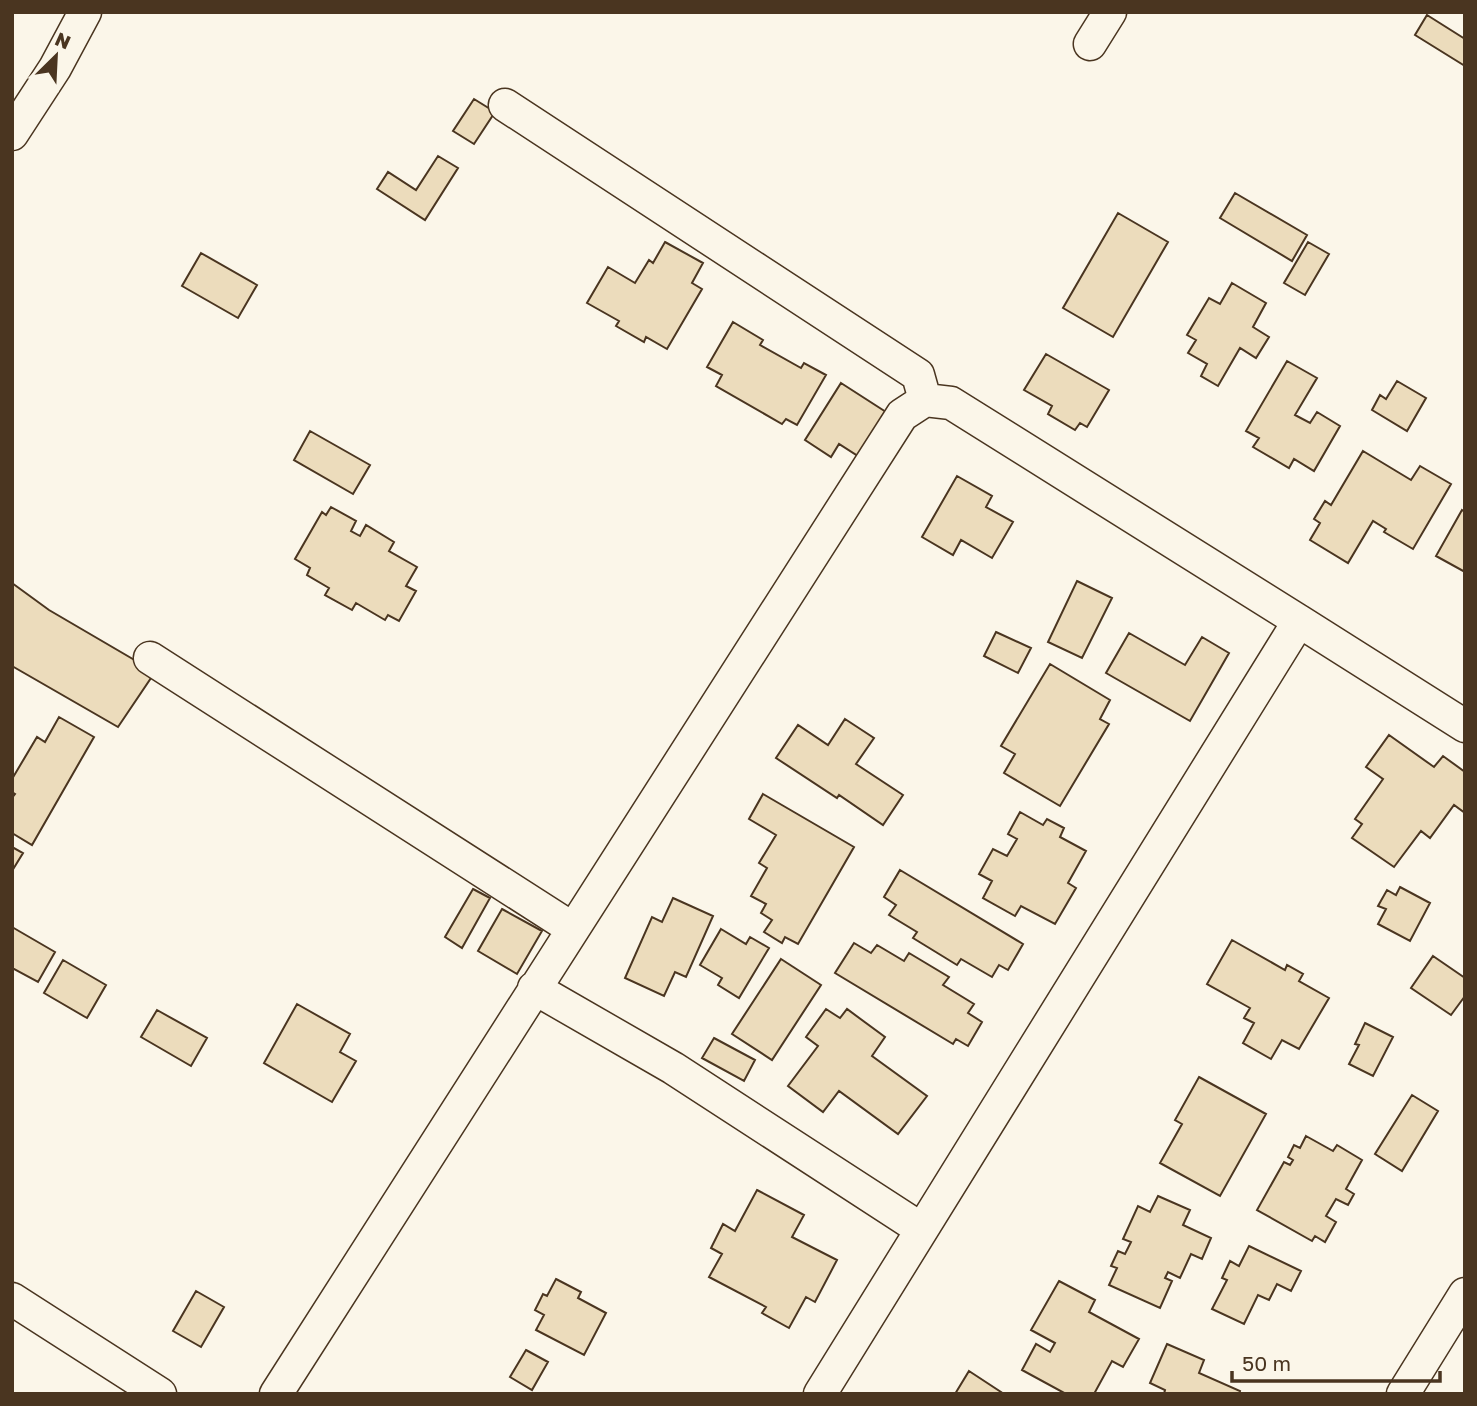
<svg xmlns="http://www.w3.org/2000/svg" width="1477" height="1406" font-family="'Golos Text',sans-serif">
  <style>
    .building { fill: #ecdcbc; stroke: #4a3520; stroke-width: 2 }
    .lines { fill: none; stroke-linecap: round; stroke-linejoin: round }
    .minor-casing { stroke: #4a3520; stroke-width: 35 }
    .minor { stroke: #fbf6e9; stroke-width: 32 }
  </style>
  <rect width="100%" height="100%" fill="#fbf6e9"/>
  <path class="building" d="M1427 15 1465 39V66L1415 35Z
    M474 99 495 112 474 144 453 131Z
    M438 156 458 168 425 220 377 189 388 172 416 190Z
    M1235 193 1307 235 1292 261 1220 218Z
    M1118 213 1168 242 1113 337 1063 308Z
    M665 242 703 263 692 283 702 289 667 349 646 337 644 342 616 326 619 321 587 303 608 267 635 283 649 260 653 263Z
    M1308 242 1329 254 1305 295 1284 283Z
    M201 253 257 285 238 318 182 286Z
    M1232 283 1266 303 1253 327 1269 337 1256 358 1240 348 1218 386 1201 376 1207 364 1188 353 1196 340 1187 335 1209 298 1220 304Z
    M733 322 763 340 760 345 801 368 804 363 826 375 797 425 786 419 782 424 716 386 722 375 707 367Z
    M1046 354 1109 390 1087 427 1080 423 1075 430 1048 414 1052 406 1024 390Z
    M1287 361 1317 378 1295 415 1310 423 1317 412 1340 426 1314 471 1294 459 1289 468 1253 447 1259 438 1246 431Z
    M1397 381 1426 398 1407 431 1372 410 1380 395 1386 399Z
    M841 383 886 412 858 456 839 444 831 457 805 440Z
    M310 431 370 465 353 494 294 460Z
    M1363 451 1411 480 1420 466 1451 484 1413 549 1384 532 1386 529 1373 521 1348 563 1310 540 1320 523 1314 519 1325 501 1331 505Z
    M957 476 992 496 986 507 1013 522 992 558 961 540 953 555 922 537Z
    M331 507 356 521 351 531 360 536 366 525 394 542 389 551 417 567 406 586 416 591 399 621 388 615 385 620 356 603 352 610 325 595 329 588 307 575 310 568 295 559 322 512 326 515Z
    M1462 510 1465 512V572L1436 556Z
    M1077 581 1112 598 1082 658 1048 642Z
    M12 583 49 610 155 672 118 727 12 666Z
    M996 632 1031 648 1018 673 984 656Z
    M1129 633 1185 665 1202 637 1229 653 1190 721 1106 673Z
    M1050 664 1110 700 1100 719 1109 724 1060 806 1004 773 1015 754 1001 746Z
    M59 717 94 737 32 845 12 833V798L15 794 12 792V779L37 737 45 742Z
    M845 719 874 738 856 764 903 795 883 825 839 795 837 798 776 758 798 725 828 745Z
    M1389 735 1434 767 1443 756 1465 772V813L1454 805 1430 838 1421 831 1394 867 1352 838 1362 824 1355 819 1383 779 1366 767Z
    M763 794 854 847 798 944 785 937 782 943 764 932 772 920 761 913 766 904 751 896 767 868 759 863 776 835 749 819Z
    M1020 812 1043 825 1047 819 1064 828 1060 837 1086 851 1068 883 1076 888 1055 924 1021 906 1015 916 983 898 992 881 979 874 993 849 1007 856 1017 839 1008 834Z
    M12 847 23 853 12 871Z
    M900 870 1023 944 1008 970 999 965 992 977 961 959 957 965 913 938 917 932 889 915 896 905 884 897Z
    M1400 887 1430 903 1410 941 1378 924 1386 909 1378 906 1387 890 1396 895Z
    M473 889 490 898 462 948 445 937Z
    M673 898 713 916 686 977 675 972 664 996 625 978 652 917 662 922Z
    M502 909 542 931 517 974 478 951Z
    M12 927 55 952 38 982 12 968Z
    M721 929 746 944 750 937 769 948 739 998 718 985 722 978 700 965Z
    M1232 940 1285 970 1287 965 1303 974 1299 981 1329 998 1299 1049 1282 1040 1271 1059 1243 1043 1254 1023 1244 1018 1250 1008 1207 984Z
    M854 943 871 953 877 945 904 961 909 953 949 977 943 985 974 1004 968 1013 982 1022 968 1046 956 1039 953 1044 835 973Z
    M1433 956 1465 978V996L1451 1015 1411 988Z
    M781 959 821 985 772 1060 732 1034Z
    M63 960 106 985 87 1018 44 993Z
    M297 1004 350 1034 340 1052 356 1061 332 1102 264 1063Z
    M826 1009 840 1018 847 1009 885 1037 872 1056 927 1096 898 1134 839 1091 823 1112 788 1086 818 1046 806 1037Z
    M157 1010 207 1038 191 1066 141 1037Z
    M1365 1023 1393 1037 1373 1076 1349 1064 1359 1045 1355 1044Z
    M714 1038 755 1060 744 1081 702 1058Z
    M1199 1077 1266 1114 1220 1196 1160 1163 1182 1124 1175 1120Z
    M1412 1095 1438 1111 1402 1171 1375 1154Z
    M1306 1136 1333 1151 1337 1145 1362 1160 1346 1189 1354 1194 1348 1205 1336 1199 1326 1216 1336 1222 1325 1242 1315 1236 1312 1241 1257 1210 1284 1162 1290 1165 1293 1160 1288 1157 1294 1145 1300 1148Z
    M757 1190 804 1215 792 1237 837 1260 815 1302 806 1297 789 1328 762 1313 766 1307 709 1277 722 1254 711 1248 723 1224 735 1231Z
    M1158 1196 1190 1210 1183 1225 1211 1238 1202 1259 1191 1254 1180 1278 1168 1272 1165 1278 1172 1281 1160 1308 1109 1285 1117 1268 1111 1266 1118 1251 1125 1254 1131 1242 1123 1239 1138 1206 1150 1212Z
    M1249 1246 1301 1271 1291 1291 1277 1284 1269 1300 1258 1295 1244 1324 1212 1309 1227 1280 1222 1278 1230 1261 1239 1266Z
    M556 1279 581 1292 578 1298 606 1313 584 1355 536 1330 544 1315 535 1310 543 1294 547 1296Z
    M1059 1281 1095 1300 1089 1312 1139 1339 1123 1367 1112 1361 1094 1394H1066L1022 1370 1036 1344 1050 1352 1055 1343 1031 1330Z
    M196 1291 224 1307 201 1347 173 1331Z
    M1167 1344 1204 1360 1199 1373 1240 1391 1239 1394H1164L1165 1390 1150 1383Z
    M526 1350 548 1362 532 1390 510 1377Z
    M969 1371 1004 1394H955Z"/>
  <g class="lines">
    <defs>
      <path id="minor" d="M1090 44 1110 12
        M505 105 918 375 925 400
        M12 134 55 68 85 12
        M1299 621 1465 726
        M150 658 573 929
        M534 988 673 1068 921 1229
        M12 1299 160 1394
        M276 1394 902 415 925 400 951 403 1299 621 820 1394
        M1403 1394 1465 1294"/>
    </defs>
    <use href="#minor" class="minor-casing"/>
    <use href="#minor" class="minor"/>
  </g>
  <rect width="1477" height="1406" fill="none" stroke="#4a3520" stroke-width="28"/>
  <g transform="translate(56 56) rotate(24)" stroke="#fbf6e9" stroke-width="5" paint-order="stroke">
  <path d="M0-5L12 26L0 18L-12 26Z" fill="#4a3520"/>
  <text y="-10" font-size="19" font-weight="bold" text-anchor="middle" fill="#4a3520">N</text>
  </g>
  <path d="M1232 1371v10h208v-10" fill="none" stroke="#4a3520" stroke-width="3.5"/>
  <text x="1242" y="1371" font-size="21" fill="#4a3520" stroke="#fbf6e9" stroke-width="5" paint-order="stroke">50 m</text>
</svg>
